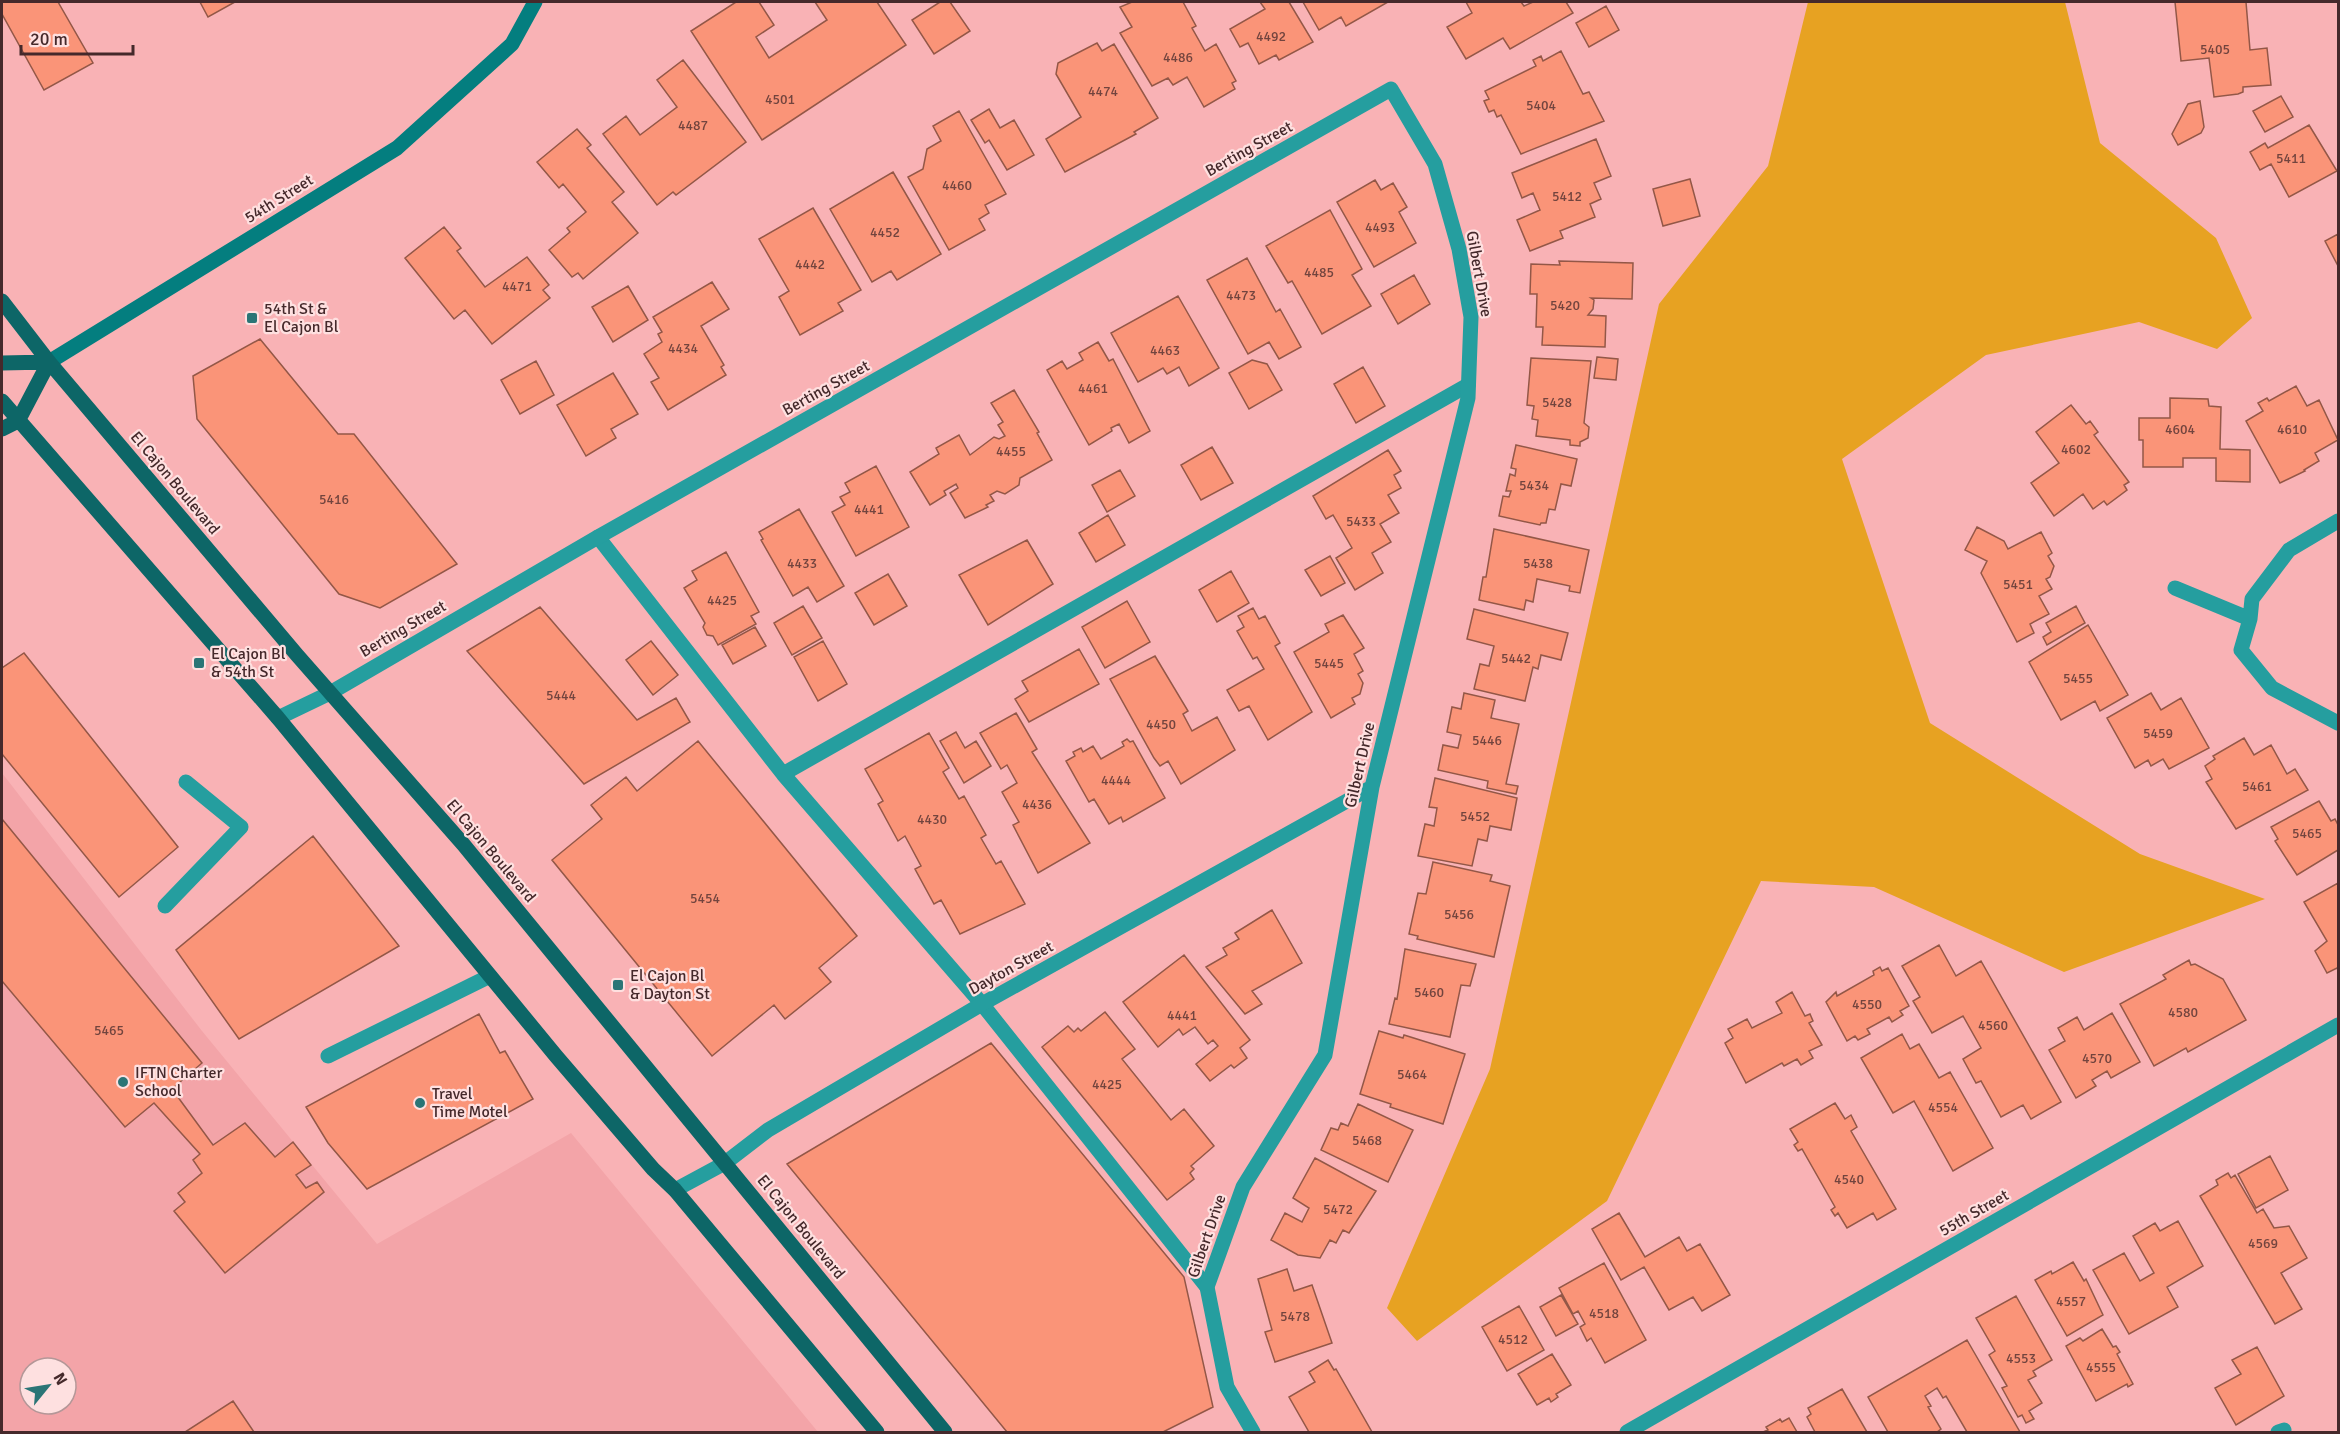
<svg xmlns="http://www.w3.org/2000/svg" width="2340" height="1434" font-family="Signika,sans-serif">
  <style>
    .built { fill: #f3a4a8; fill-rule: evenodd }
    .green { fill: #e7a222 }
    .building { fill: #fa9478; stroke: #935747; stroke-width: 1.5 }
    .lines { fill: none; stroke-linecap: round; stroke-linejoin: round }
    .service { stroke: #259e9f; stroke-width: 15 }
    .minor { stroke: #259e9f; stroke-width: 15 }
    .secondary { stroke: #047e7f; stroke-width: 15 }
    .primary { stroke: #0d6667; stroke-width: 15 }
    .poi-dot { fill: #2b7576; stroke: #fee0e0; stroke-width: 2 }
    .labels { text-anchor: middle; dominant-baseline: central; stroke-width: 4.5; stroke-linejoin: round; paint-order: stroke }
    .number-label { font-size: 14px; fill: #72443e }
    .street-label { font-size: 16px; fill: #45292b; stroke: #fee0e0 }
    .poi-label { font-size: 16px; fill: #45292b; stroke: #fee0e0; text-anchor: start }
  </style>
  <rect width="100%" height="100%" fill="#f9b2b5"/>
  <path class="built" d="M2 773 202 1031 377 1244 571 1133 818 1432H2ZM30 1368H66V1404H30Z"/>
  <path class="green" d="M1808 2H2065L2100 143 2216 238 2252 318 2217 349 2139 322 1986 355 1842 459 1930 723 2140 854 2265 899 2064 972 1874 887 1761 881 1607 1201 1417 1341 1387 1308 1490 1069 1659 304 1768 166Z"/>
  <path class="building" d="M2 2H58L93 63 44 90 2 14Z
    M200 2H235L208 17Z
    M736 2H759L774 25 756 37 769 58 827 20 815 2H877L906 45 762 140 691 31Z
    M940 2H950L970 31 934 54 912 20Z
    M1132 2H1183L1196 26 1192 28 1205 51 1216 44 1236 81 1232 83 1235 89 1204 107 1187 77 1173 85 1168 78 1152 86 1120 33 1132 27 1120 7Z
    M1260 2H1289L1313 42 1279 60 1276 55 1259 64 1248 43 1240 47 1230 29 1265 9Z
    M1303 2H1388L1346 26 1341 17 1319 30Z
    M1466 2H1521L1524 6 1533 2H1566L1573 13 1510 49 1503 38 1466 59 1447 27 1472 13Z
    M2175 2H2246L2250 50 2267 48 2271 85 2243 87V92L2238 94 2214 97 2209 58 2181 61Z
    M1606 6 1619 30 1589 47 1576 23Z
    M1097 43 1102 51 1114 44 1158 118 1134 132 1136 134 1065 172 1046 139 1081 117 1056 74 1058 63Z
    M1561 51 1583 94 1589 92 1604 121 1521 154 1501 115 1497 117 1494 110 1489 112 1484 101 1489 99 1485 91 1536 66 1533 60 1541 56 1543 61Z
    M683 60 746 142 676 195 673 192 657 205 603 134 626 116 640 135 677 107 657 80Z
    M2281 96 2293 117 2265 132 2253 111Z
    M2200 101 2204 127 2201 133 2178 145 2172 134 2188 104Z
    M989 109 1000 128 1014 120 1034 155 1007 170 989 140 985 143 971 120Z
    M959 111 1006 194 985 205 989 213 979 219 985 230 949 250 908 177 923 169 927 149 941 141 933 126Z
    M2309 125 2337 171 2289 197 2271 164 2260 170 2250 152 2265 143 2268 148Z
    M577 129 591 145 587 148 624 192 612 202 638 233 583 279 578 273 572 277 549 250 570 232 567 228 586 212 563 184 559 188 537 162Z
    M1596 139 1611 176 1594 183 1601 199 1590 204 1595 217 1560 231 1563 238 1530 251 1517 220 1540 210 1533 193 1522 198 1512 173Z
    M893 172 941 254 897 280 891 271 872 282 830 209Z
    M1690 179 1700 216 1663 226 1653 189Z
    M1375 180 1381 190 1393 183 1407 207 1399 212 1416 243 1374 267 1337 202Z
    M813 208 861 290 838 303 843 311 800 335 779 297 789 291 759 239Z
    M1330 210 1362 269 1352 275 1371 306 1322 334 1292 281 1288 283 1266 246Z
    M444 227 461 248 457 251 485 287 527 257 549 285 543 290 550 298 492 344 465 310 454 319 405 258Z
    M2338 234V266L2325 241Z
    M1247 258 1276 312 1280 309 1301 347 1279 359 1269 342 1248 354 1207 280Z
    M1559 261 1633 263 1632 299 1591 298 1594 300 1593 309 1588 315 1606 316 1605 347 1542 345 1543 327H1536L1537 294H1530L1531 264 1560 265Z
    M1414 275 1430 304 1398 324 1381 294Z
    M712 282 729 309 701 326 724 365 721 367 726 375 668 410 651 382 659 378 644 354 662 342 658 334 662 332 653 317Z
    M628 286 648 320 613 342 592 307Z
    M1178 296 1219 368 1189 386 1179 367 1167 374 1163 368 1138 382 1111 333Z
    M260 339 338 434H354L457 564 380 608 339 594 197 419 193 376Z
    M1098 342 1109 361 1113 359 1150 431 1129 443 1119 424 1111 428 1112 431 1089 445 1047 370 1062 361 1067 369 1083 360 1079 353Z
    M1597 357 1618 359 1616 380 1594 378Z
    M1531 358 1591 361 1584 423 1589 427 1588 438 1580 442V446L1570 445V440L1536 436 1538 420 1532 419 1534 406 1527 405Z
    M1252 360 1267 364 1282 390 1249 409 1229 373Z
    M536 361 554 395 520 414 501 380Z
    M1363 367 1385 406 1356 423 1334 384Z
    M613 373 638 414 611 429 616 438 586 456 557 405Z
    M2296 386 2307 406 2319 400 2338 440 2315 453 2319 461 2304 470 2305 471 2280 483 2246 421 2263 411 2258 403 2267 398 2269 401Z
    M1014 390 1039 432 1037 433 1052 460 1020 478 1019 485 1005 494 997 491 990 495 994 501 986 505 988 507 965 518 950 493 958 488 956 484 944 491 946 495 930 505 910 472 939 454 936 448 959 435 970 455 994 437 999 439 1005 436 998 425 1003 422 991 403Z
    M2170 398 2208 399 2209 406 2221 407 2220 449 2250 450V482L2216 481V458H2183V467H2143V440H2139V418H2170Z
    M2071 405 2086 424 2090 421 2098 432 2094 435 2129 482 2124 485 2127 490 2107 505 2104 501 2093 509 2083 494 2054 516 2031 483 2059 463 2036 432Z
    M1516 445 1577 459 1571 486 1561 484 1555 510 1549 509 1546 523H1541L1540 525 1499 516 1503 496 1509 497 1511 491H1506L1510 474 1515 476 1516 469 1511 468Z
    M1212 447 1233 483 1201 500 1181 465Z
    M1388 450 1401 471 1394 475 1401 488 1388 495 1399 513 1380 524 1391 542 1372 553 1383 573 1355 590 1336 558 1352 548 1333 515 1326 519 1313 496Z
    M876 466 909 527 856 556 832 512 845 505 840 497 850 492 845 483Z
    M1120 470 1135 496 1107 512 1092 485Z
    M799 509 844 586 817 602 808 587 793 596 761 540 763 539 759 532Z
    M1108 515 1125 545 1096 562 1079 533Z
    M1977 527 2004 541 2008 549 2041 532 2052 553 2048 556 2054 566 2050 577 2046 579 2052 589 2039 596 2049 614 2030 624 2034 633 2017 642 1981 573 1987 561 1965 550Z
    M1494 529 1589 550 1580 593 1569 591 1570 586 1537 579 1533 602 1526 600 1524 610 1479 600 1483 577H1486Z
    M1027 540 1053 584 988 625 959 575Z
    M726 552 759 612 751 616 756 624 718 645 713 636 707 635 703 627 705 623 684 588 697 580 692 571Z
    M1330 556 1345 583 1321 596 1305 570Z
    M1231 571 1249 603 1217 622 1199 590Z
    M888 574 907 606 874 625 855 593Z
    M1127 601 1150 642 1105 668 1082 627Z
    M803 606 822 638 792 655 774 623Z
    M2076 606 2085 623 2047 645 2043 637 2051 632 2046 623Z
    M540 607 637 720 676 698 690 722 584 784 467 651Z
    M1253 608 1259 619 1265 616 1280 643 1275 646 1312 712 1268 740 1249 706 1239 711 1227 690 1264 669 1257 657 1253 659 1237 631 1244 627 1238 616Z
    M1474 609 1568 633 1561 660 1541 655 1538 669 1533 667 1525 701 1474 689 1480 664 1489 666 1494 646 1467 639Z
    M1343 615 1364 648 1354 654 1363 671 1358 674 1363 683 1360 694 1352 698 1355 704 1331 718 1294 652 1329 632 1325 624Z
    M2088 625 2128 695 2100 711 2095 701 2061 720 2029 662Z
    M755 627 766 646 733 664 722 645Z
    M651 641 678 675 653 695 626 660Z
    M823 641 847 684 818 701 794 657Z
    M1079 649 1099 684 1029 722 1015 699 1028 691 1022 681Z
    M24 653 178 847 119 897 2 754V668Z
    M1155 656 1188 711 1183 714 1192 731 1217 717 1235 750 1181 784 1168 761 1160 766 1154 758 1110 679Z
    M1464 693 1495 700 1491 718 1519 724 1506 784 1518 786 1516 794 1487 788 1488 781 1438 770 1443 745 1458 748 1461 735 1447 732 1452 707 1461 709Z
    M2151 693 2161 710 2181 698 2209 748 2169 769 2163 759 2151 766 2148 760 2135 768 2107 718Z
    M1016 713 1037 749 1032 752 1090 843 1038 873 1013 825 1019 822 1002 792 1017 783 1007 765 1001 769 980 733Z
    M956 732 965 748 976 741 991 766 964 783 940 741Z
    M929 733 949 768 943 772 959 799 964 796 986 835 981 838 996 864 1001 861 1025 904 960 934 941 900 934 904 915 869 921 866 905 836 898 841 878 804 883 801 865 769Z
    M2244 738 2254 755 2271 745 2287 774 2295 769 2308 790 2236 829 2206 782 2212 779 2205 766 2215 759 2213 756Z
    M1127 739 1130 742 1133 741 1165 798 1123 822 1121 817 1109 824 1094 799 1089 802 1066 761 1075 756 1073 752 1081 748 1083 752 1093 746 1101 759 1124 746 1122 742Z
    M698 741 857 936 819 968 831 982 785 1019 774 1005 712 1056 552 860 602 819 591 805 626 777 637 791Z
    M1435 778 1517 798 1511 830 1490 826 1487 841 1478 839 1472 866 1418 856 1425 824 1434 826 1437 808 1429 807Z
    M2319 801 2331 821 2335 819 2338 825V850L2297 875 2275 841 2278 839 2271 827Z
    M2 819 202 1063 172 1089 213 1145 245 1123 275 1157 293 1142 311 1165 296 1175 306 1188 317 1182 324 1192 225 1273 174 1211 185 1202 178 1193 202 1173 193 1160 200 1154 154 1103 125 1127 2 981Z
    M313 836 399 946 239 1039 176 950Z
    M1433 862 1492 875 1490 881 1510 886 1494 957 1417 939 1418 936 1409 934 1418 893 1426 894Z
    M2338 883V970L2337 968 2327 973 2315 951 2327 941 2304 902Z
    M1272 910 1302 963 1252 991 1262 1004 1245 1014 1206 967 1227 955 1223 948 1239 939 1235 933Z
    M1939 945 1956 976 1981 961 2061 1102 2031 1119 2023 1105 2001 1117 1981 1081 1976 1083 1963 1059 1981 1048 1963 1016 1932 1033 1913 1001 1920 997 1902 966Z
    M1405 949 1476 964 1470 986 1461 985 1450 1037 1389 1024 1395 998 1397 999Z
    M1184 955 1250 1040 1240 1048 1247 1058 1234 1068 1231 1065 1210 1081 1196 1064 1218 1046 1213 1040 1208 1044 1195 1027 1183 1035 1179 1029 1158 1047 1123 1002Z
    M2189 960 2191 965 2195 964 2223 979 2246 1020 2188 1052 2186 1048 2154 1066 2120 1004 2166 979 2163 975Z
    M1880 967 1882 971 1888 968 1909 1006 1900 1011 1903 1015 1892 1022 1889 1017 1867 1029 1870 1034 1858 1040 1855 1036 1847 1041 1826 1002 1836 992 1837 996 1874 975 1873 971Z
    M1792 992 1805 1016 1810 1014 1813 1021 1809 1023 1822 1045 1809 1051 1813 1058 1801 1065 1797 1059 1784 1066 1782 1063 1746 1083 1725 1043 1733 1038 1728 1029 1747 1019 1752 1028 1782 1013 1776 1002Z
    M1105 1012 1135 1049 1122 1059 1171 1120 1184 1109 1214 1146 1191 1166 1194 1169 1190 1173 1194 1179 1167 1200 1042 1047 1068 1026 1074 1032 1078 1028 1081 1031Z
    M2112 1013 2140 1062 2111 1078 2107 1071 2092 1080 2096 1086 2076 1098 2049 1050 2065 1041 2058 1028 2077 1017 2084 1030Z
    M479 1014 500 1053 505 1051 533 1099 367 1189 328 1143 306 1107Z
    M1379 1031 1403 1038 1404 1035 1465 1054 1443 1124 1390 1107 1391 1104 1360 1094Z
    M1902 1034 1910 1049 1919 1044 1939 1078 1950 1072 1993 1148 1953 1171 1914 1101 1893 1113 1861 1058Z
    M991 1043 1184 1277 1213 1407 1163 1432H1007L787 1164Z
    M1835 1103 1845 1119 1851 1115 1857 1127 1851 1131 1896 1209 1877 1220 1873 1213 1847 1228 1838 1213 1835 1216 1831 1210 1835 1207 1802 1149 1798 1151 1794 1145 1798 1142 1790 1129Z
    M1358 1104 1413 1130 1388 1182 1321 1150 1331 1128 1338 1130 1341 1123 1348 1126Z
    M2270 1156 2288 1190 2256 1208 2238 1174Z
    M1315 1158 1376 1191 1349 1233 1343 1230 1336 1243 1330 1240 1320 1258 1298 1255 1271 1240 1285 1213 1302 1222 1309 1208 1293 1198Z
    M2228 1173 2231 1178 2235 1175 2257 1213 2263 1209 2274 1228 2289 1226 2307 1258 2281 1273 2302 1309 2275 1324 2200 1196 2218 1185 2216 1180Z
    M1619 1213 1645 1257 1679 1237 1687 1251 1700 1244 1730 1295 1702 1311 1693 1297 1669 1310 1644 1267 1621 1280 1592 1229Z
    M2178 1221 2203 1266 2167 1287 2178 1307 2129 1334 2093 1270 2124 1253 2140 1281 2154 1273 2133 1236 2155 1223 2160 1231Z
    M2073 1262 2084 1281 2086 1279 2103 1315 2067 1336 2035 1280 2051 1271 2052 1274Z
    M1604 1263 1646 1340 1605 1363 1591 1338 1587 1341 1580 1327 1585 1324 1578 1311 1573 1314 1559 1288Z
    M1287 1269 1294 1291 1312 1285 1332 1343 1275 1362 1265 1332 1272 1330 1258 1279Z
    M1561 1295 1578 1324 1556 1336 1540 1307Z
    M2016 1296 2052 1360 2033 1371 2036 1376 2028 1380 2042 1403 2029 1411 2034 1419 2026 1423 2022 1415 2018 1417 2002 1388 2007 1386 1989 1355 1995 1351 1976 1318Z
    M1519 1306 1544 1350 1507 1371 1482 1327Z
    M2102 1329 2113 1347 2116 1346 2120 1352 2117 1354 2133 1384 2128 1387 2127 1384 2096 1401 2066 1346 2080 1338 2083 1341Z
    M1967 1340 2020 1432H1967L1946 1396 1943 1398 1937 1388 1925 1396 1931 1406 1928 1407 1941 1429 1937 1432H1888L1868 1397Z
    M2257 1347 2284 1396 2236 1425 2215 1388 2241 1374 2232 1360Z
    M1552 1354 1571 1385 1556 1394 1558 1397 1551 1402 1549 1398 1537 1405 1518 1374Z
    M1328 1360 1334 1370 1336 1369 1372 1432H1309L1289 1397 1315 1382 1309 1372Z
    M1842 1389 1867 1432H1815L1807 1417 1811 1414 1808 1408Z
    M233 1401 254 1432H185Z
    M1789 1418 1797 1432H1763L1768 1430 1766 1427 1780 1419 1782 1422Z"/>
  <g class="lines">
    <path class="service" d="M598 537 783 774 982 1004 1207 1287
      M783 774 1468 385
      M165 906 241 827 186 782
      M328 1056 490 976
      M2278 1432 2284 1430"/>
    <path class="minor" d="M2175 588 2250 619 2241 650 2272 688 2338 723
      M2250 619 2252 599 2289 550 2338 521
      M278 718 330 693 598 537 1391 89 1435 164 1459 249 1471 317 1468 398 1372 787 1325 1055 1243 1187 1207 1287 1227 1387 1253 1432
      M675 1190 725 1163 768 1130 982 1004 1372 787
      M1627 1432 2338 1025"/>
    <path class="secondary" d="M49 362 397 148 512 44 535 2"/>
    <path class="primary" d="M2 301 49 362 297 655 463 844 945 1432
      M2 363 49 362
      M2 401 278 718 556 1056 653 1169 675 1190 877 1432
      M2 429 18 421 49 362"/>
  </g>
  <g class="poi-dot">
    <rect x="246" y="312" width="12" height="12" rx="3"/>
    <rect x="193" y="657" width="12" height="12" rx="3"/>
    <rect x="612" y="979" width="12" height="12" rx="3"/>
    <circle cx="123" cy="1082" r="6"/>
    <circle cx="420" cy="1103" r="6"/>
  </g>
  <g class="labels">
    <g class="number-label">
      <text x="1271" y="36">4492</text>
      <text x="2215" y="49">5405</text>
      <text x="1178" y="57">4486</text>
      <text x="1103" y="91">4474</text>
      <text x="780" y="99">4501</text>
      <text x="1541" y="105">5404</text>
      <text x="693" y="125">4487</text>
      <text x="2291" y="158">5411</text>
      <text x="957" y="185">4460</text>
      <text x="1567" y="196">5412</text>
      <text x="1380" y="227">4493</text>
      <text x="885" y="232">4452</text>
      <text x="810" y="264">4442</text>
      <text x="1319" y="272">4485</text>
      <text x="517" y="286">4471</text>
      <text x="1241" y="295">4473</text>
      <text x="1565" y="305">5420</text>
      <text x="683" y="348">4434</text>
      <text x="1165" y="350">4463</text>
      <text x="1093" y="388">4461</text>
      <text x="1557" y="402">5428</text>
      <text x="2180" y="429">4604</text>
      <text x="2292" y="429">4610</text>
      <text x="2076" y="449">4602</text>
      <text x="1011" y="451">4455</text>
      <text x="1534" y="485">5434</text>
      <text x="334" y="499">5416</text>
      <text x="869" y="509">4441</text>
      <text x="1361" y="521">5433</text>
      <text x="802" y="563">4433</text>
      <text x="1538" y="563">5438</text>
      <text x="2018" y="584">5451</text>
      <text x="722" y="600">4425</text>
      <text x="1516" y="658">5442</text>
      <text x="1329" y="663">5445</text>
      <text x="2078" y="678">5455</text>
      <text x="561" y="695">5444</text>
      <text x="1161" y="724">4450</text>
      <text x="2158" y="733">5459</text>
      <text x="1487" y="740">5446</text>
      <text x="1116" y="780">4444</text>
      <text x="2257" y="786">5461</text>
      <text x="1037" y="804">4436</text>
      <text x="1475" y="816">5452</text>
      <text x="932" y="819">4430</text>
      <text x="2307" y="833">5465</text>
      <text x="705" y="898">5454</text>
      <text x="1459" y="914">5456</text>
      <text x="1429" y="992">5460</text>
      <text x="1867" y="1004">4550</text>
      <text x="2183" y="1012">4580</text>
      <text x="1182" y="1015">4441</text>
      <text x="1993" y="1025">4560</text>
      <text x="109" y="1030">5465</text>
      <text x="2097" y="1058">4570</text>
      <text x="1412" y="1074">5464</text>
      <text x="1107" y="1084">4425</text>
      <text x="1943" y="1107">4554</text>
      <text x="1367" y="1140">5468</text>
      <text x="1849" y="1179">4540</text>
      <text x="1338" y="1209">5472</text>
      <text x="2263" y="1243">4569</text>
      <text x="2071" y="1301">4557</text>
      <text x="1604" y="1313">4518</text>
      <text x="1295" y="1316">5478</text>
      <text x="1513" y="1339">4512</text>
      <text x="2021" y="1358">4553</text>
      <text x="2101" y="1367">4555</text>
    </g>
    <g class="street-label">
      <text transform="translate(1249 149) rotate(-29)">Berting Street</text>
      <text transform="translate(279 199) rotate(-32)">54th Street</text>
      <text transform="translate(1479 274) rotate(80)">Gilbert Drive</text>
      <text transform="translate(826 388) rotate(-29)">Berting Street</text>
      <text transform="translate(175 483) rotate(50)">El Cajon Boulevard</text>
      <text transform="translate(403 629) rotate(-30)">Berting Street</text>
      <text transform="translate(1360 765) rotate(-77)">Gilbert Drive</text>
      <text transform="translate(491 851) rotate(50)">El Cajon Boulevard</text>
      <text transform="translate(1011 968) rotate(-29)">Dayton Street</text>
      <text transform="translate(1974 1213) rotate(-30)">55th Street</text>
      <text transform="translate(801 1227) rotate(51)">El Cajon Boulevard</text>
      <text transform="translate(1207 1236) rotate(-71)">Gilbert Drive</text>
    </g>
    <g class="poi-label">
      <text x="264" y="309">54th St &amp;<tspan x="264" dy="18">El Cajon Bl</tspan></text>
      <text x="211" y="654">El Cajon Bl<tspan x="211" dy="18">&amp; 54th St</tspan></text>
      <text x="630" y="976">El Cajon Bl<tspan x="630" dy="18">&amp; Dayton St</tspan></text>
      <text x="135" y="1073">IFTN Charter<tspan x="135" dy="18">School</tspan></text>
      <text x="432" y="1094">Travel<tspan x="432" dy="18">Time Motel</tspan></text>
    </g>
  </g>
  <rect width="2340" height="1434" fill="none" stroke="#45292b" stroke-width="6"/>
  <g transform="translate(48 1386) rotate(60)"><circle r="28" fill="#fee0e0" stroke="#b49798" stroke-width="1.5"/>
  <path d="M0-4.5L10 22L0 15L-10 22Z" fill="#2b7576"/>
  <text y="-9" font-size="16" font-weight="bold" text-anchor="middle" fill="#45292b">N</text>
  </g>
  <path d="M21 45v9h112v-9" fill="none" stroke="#45292b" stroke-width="3"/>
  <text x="30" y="45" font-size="18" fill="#45292b" stroke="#fee0e0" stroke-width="4.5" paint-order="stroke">20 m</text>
</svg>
